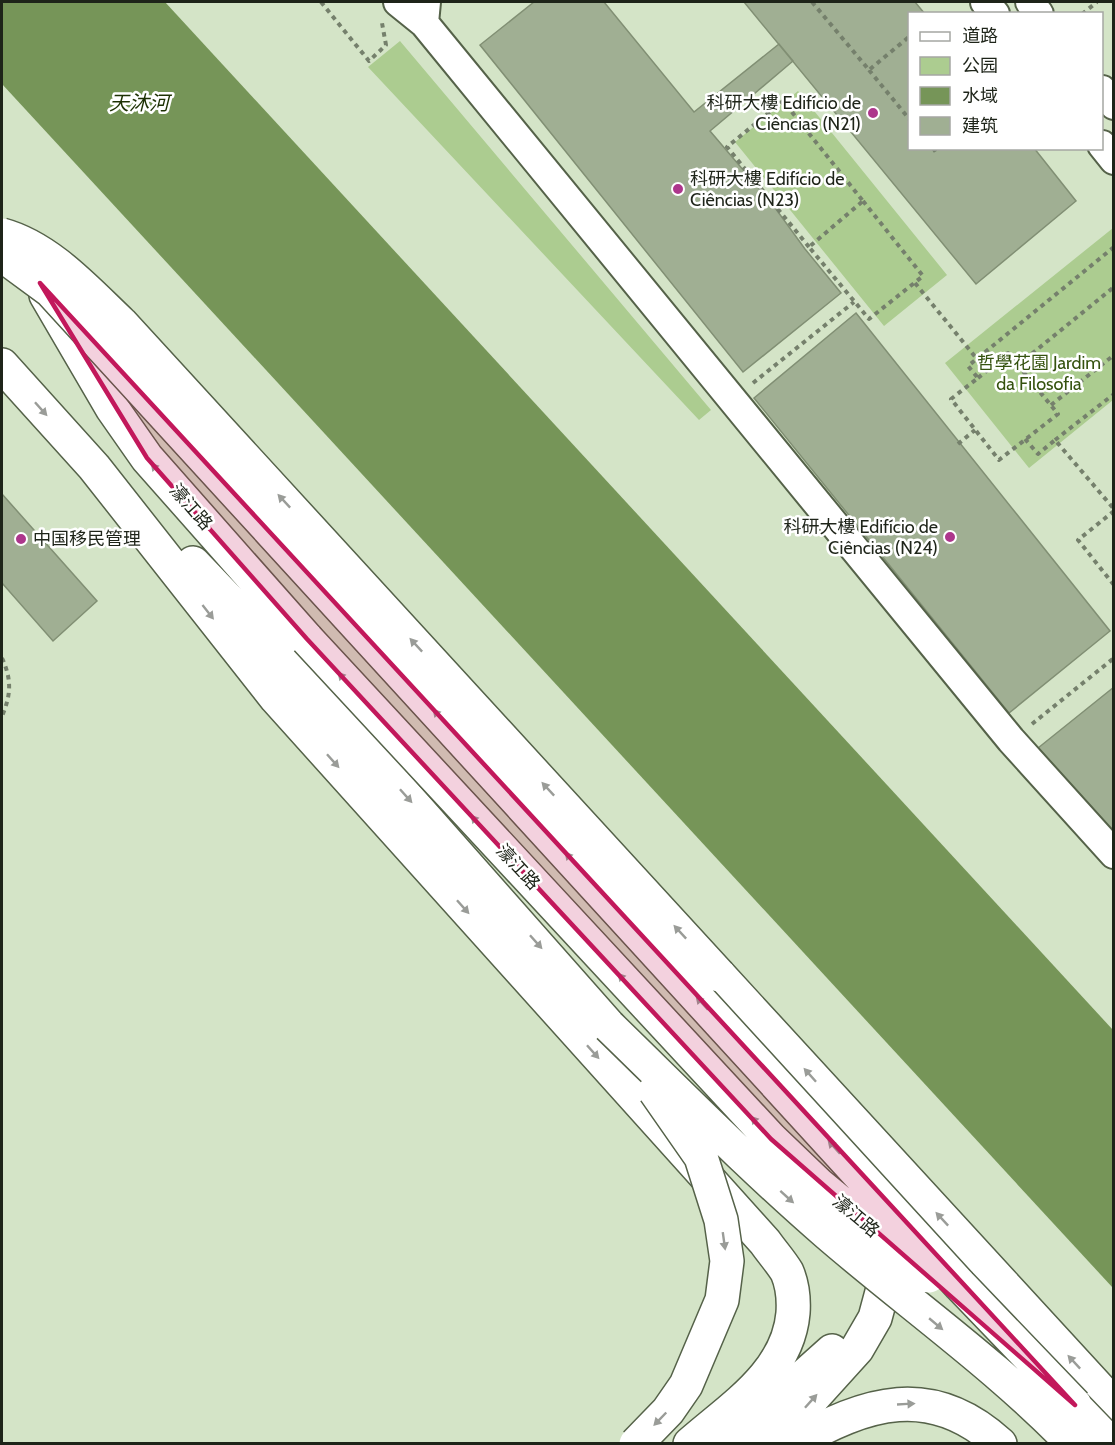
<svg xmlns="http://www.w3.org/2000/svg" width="1115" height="1445" font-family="Cabin,'Noto Sans SC',sans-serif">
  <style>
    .green { fill: #accc90 }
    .water { fill: #769558 }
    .building { fill: #a0af93; stroke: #818f74; stroke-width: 1.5 }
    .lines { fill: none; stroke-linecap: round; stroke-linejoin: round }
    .minor-casing { stroke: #556249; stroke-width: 32 }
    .major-casing { stroke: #556249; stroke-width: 36 }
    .path { stroke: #75806c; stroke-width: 4; stroke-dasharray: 4.5 4.5; stroke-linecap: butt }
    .minor { stroke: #fff; stroke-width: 28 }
    .major { stroke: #fff; stroke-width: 33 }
    .major-bridge-casing { stroke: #556249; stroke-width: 36; stroke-linecap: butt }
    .major-bridge { stroke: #fff; stroke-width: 33 }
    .oneway { fill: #9a9c98 }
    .marked { fill: #c2185b; fill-opacity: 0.2; stroke: #c2185b; stroke-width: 4.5; stroke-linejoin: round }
    .poi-dot { fill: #ad368c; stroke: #fff; stroke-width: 2 }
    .labels { text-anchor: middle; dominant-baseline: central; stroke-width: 5; stroke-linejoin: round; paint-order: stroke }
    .poi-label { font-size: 18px; fill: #1e2419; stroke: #fff; text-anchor: end }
    .park-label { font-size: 18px; fill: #35520f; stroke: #fff }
    .street-label { font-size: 18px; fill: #1e2419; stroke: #fff }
    .water-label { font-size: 20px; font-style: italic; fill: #1d3103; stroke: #fff }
  </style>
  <rect width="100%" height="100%" fill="#d4e4c7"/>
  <path class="green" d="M400 41 711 410 699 420 368 67Z
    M798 91 947 275 884 326 735 142Z
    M1113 228V400L1029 468 945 363Z"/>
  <path class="water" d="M2 2H165L1113 1030V1288L2 84Z"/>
  <path class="building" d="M534 2H604L694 112 779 44 793 61 710 131 773 205 805 249 841 293 743 372 480 45Z
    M744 2H915L925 14H910V148H1034L1076 201 976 284Z
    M856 313 1110 631 1009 713 754 398Z
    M2 494 97 601 53 641 2 583Z
    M1114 687V841L1038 748Z"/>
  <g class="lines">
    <defs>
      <path id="minor" d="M398 2 424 23
        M426 2 424 23 1011 740 1114 854
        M985 2 995 14
        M1030 2 1039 14
        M1102 90 1114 105
        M1102 145 1114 160"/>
      <path id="major" d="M46 295 112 408 147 458 307 639
        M2 365 94 467 276 698 765 1242C772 1252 781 1262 787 1272 793 1286 794 1298 793 1313 788 1373 732 1407 690 1444
        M193 563 284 658 609 1026
        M719 975 1114 1405
        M728 1444 832 1351
        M771 1444 857 1349 875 1318 892 1255
        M793 1444C866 1402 931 1381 1000 1444"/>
    </defs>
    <use href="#minor" class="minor-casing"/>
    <use href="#major" class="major-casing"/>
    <path class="path" d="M321 2 369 61 386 45 382 23
      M812 2 869 70 910 36
      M1082 14 1097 2
      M869 70 910 120
      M933 148 937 154
      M863 201 923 276 869 319 809 247Z
      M809 247 727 147 783 101 863 201
      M915 283 977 359
      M1018 365 1114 287
      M978 378 1008 353 1058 414 999 460 951 399 978 378 968 366 1114 247
      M753 383 854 302
      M1051 405 1114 355
      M1025 439 1038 454 1055 440 1114 509
      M1055 440 1114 394
      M958 444 975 430
      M1114 511 1078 540 1114 585
      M2 658C12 680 11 695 2 716
      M1032 724 1114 658"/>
    <use href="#minor" class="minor"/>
    <use href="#major" class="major"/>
    <defs>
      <path id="major-bridge" d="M2 235C49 248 86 290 121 323L719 975
        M2 255 51 291 960 1285 1075 1405
        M307 639 771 1139 818 1184 929 1276
        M609 1026C681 1096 751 1167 827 1233 908 1303 998 1366 1073 1444
        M1058 1389 1111 1444
        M636 1444 668 1411 686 1385 722 1300 727 1261 721 1220 701 1157 655 1091"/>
    </defs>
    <use href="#major-bridge" class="major-bridge-casing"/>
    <use href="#major-bridge" class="major-bridge"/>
  </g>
  <defs><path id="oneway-solid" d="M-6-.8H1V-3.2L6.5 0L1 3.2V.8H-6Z" transform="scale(1.5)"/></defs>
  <g class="oneway">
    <use href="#oneway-solid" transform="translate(41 409) rotate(48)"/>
    <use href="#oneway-solid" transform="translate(157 470) rotate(-131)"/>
    <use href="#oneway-solid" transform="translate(284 501) rotate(-133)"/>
    <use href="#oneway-solid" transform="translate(208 612) rotate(52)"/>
    <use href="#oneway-solid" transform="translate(416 645) rotate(-133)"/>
    <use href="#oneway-solid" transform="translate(344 679) rotate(-133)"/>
    <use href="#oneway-solid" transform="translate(439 716) rotate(-132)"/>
    <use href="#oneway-solid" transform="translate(333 761) rotate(48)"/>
    <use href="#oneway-solid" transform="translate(548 789) rotate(-133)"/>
    <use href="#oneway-solid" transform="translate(406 796) rotate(48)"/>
    <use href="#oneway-solid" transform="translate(477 822) rotate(-133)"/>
    <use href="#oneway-solid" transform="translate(571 859) rotate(-132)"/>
    <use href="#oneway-solid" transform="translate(463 907) rotate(48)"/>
    <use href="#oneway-solid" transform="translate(680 932) rotate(-133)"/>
    <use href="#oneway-solid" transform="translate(536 942) rotate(48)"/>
    <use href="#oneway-solid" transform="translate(624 980) rotate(-133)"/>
    <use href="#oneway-solid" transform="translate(702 1003) rotate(-132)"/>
    <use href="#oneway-solid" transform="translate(593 1052) rotate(48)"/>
    <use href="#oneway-solid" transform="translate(810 1075) rotate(-132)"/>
    <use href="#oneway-solid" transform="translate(757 1123) rotate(-133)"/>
    <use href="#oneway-solid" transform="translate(834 1147) rotate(-132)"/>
    <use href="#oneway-solid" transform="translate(787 1197) rotate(42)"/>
    <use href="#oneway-solid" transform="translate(942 1219) rotate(-133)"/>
    <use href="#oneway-solid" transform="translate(724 1241) rotate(82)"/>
    <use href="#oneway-solid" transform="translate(936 1324) rotate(40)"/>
    <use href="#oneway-solid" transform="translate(1074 1362) rotate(-133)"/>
    <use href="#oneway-solid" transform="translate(811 1401) rotate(-48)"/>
    <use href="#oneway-solid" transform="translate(906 1404) rotate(-3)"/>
    <use href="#oneway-solid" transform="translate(660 1419) rotate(134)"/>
  </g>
  <path class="marked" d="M40 283 1075 1405 771 1139 307 639 147 458Z"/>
  <g class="poi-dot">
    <circle cx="873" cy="113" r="6"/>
    <circle cx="678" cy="189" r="6"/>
    <circle cx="950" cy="537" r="6"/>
    <circle cx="21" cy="539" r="6"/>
  </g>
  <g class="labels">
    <g class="poi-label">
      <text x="861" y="103">科研大樓 Edifício de<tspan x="861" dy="21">Ciências (N21)</tspan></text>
      <text x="690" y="179" text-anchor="start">科研大樓 Edifício de<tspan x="690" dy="21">Ciências (N23)</tspan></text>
      <text x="938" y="527">科研大樓 Edifício de<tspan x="938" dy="21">Ciências (N24)</tspan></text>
      <text x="33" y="539" text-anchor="start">中国移民管理</text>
    </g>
    <g class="park-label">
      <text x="1039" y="363">哲學花園 Jardim<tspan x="1039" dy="21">da Filosofia</tspan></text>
    </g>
    <g class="street-label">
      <text transform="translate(191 507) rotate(49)">濠江路</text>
      <text transform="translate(518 867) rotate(47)">濠江路</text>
      <text transform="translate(856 1216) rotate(40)">濠江路</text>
    </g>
    <g class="water-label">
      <text x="139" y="103">天沐河</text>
    </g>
  </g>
  <rect width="1115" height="1445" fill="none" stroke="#1e2419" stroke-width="6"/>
  <rect x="908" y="12" width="195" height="138" fill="#ffffff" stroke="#a5a7a3" stroke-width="1.5"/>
  <rect x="920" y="32" width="30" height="9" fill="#ffffff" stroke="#a5a7a3" stroke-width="1.5"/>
  <text x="962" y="42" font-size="18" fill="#1e2419">道路</text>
  <rect x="920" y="57" width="30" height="18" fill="#accc90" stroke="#a5a7a3" stroke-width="1.5"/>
  <text x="962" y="72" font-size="18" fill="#1e2419">公园</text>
  <rect x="920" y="87" width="30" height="18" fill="#769558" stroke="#a5a7a3" stroke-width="1.5"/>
  <text x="962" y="102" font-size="18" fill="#1e2419">水域</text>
  <rect x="920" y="117" width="30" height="18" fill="#a0af93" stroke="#a5a7a3" stroke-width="1.5"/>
  <text x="962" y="132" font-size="18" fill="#1e2419">建筑</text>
</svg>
